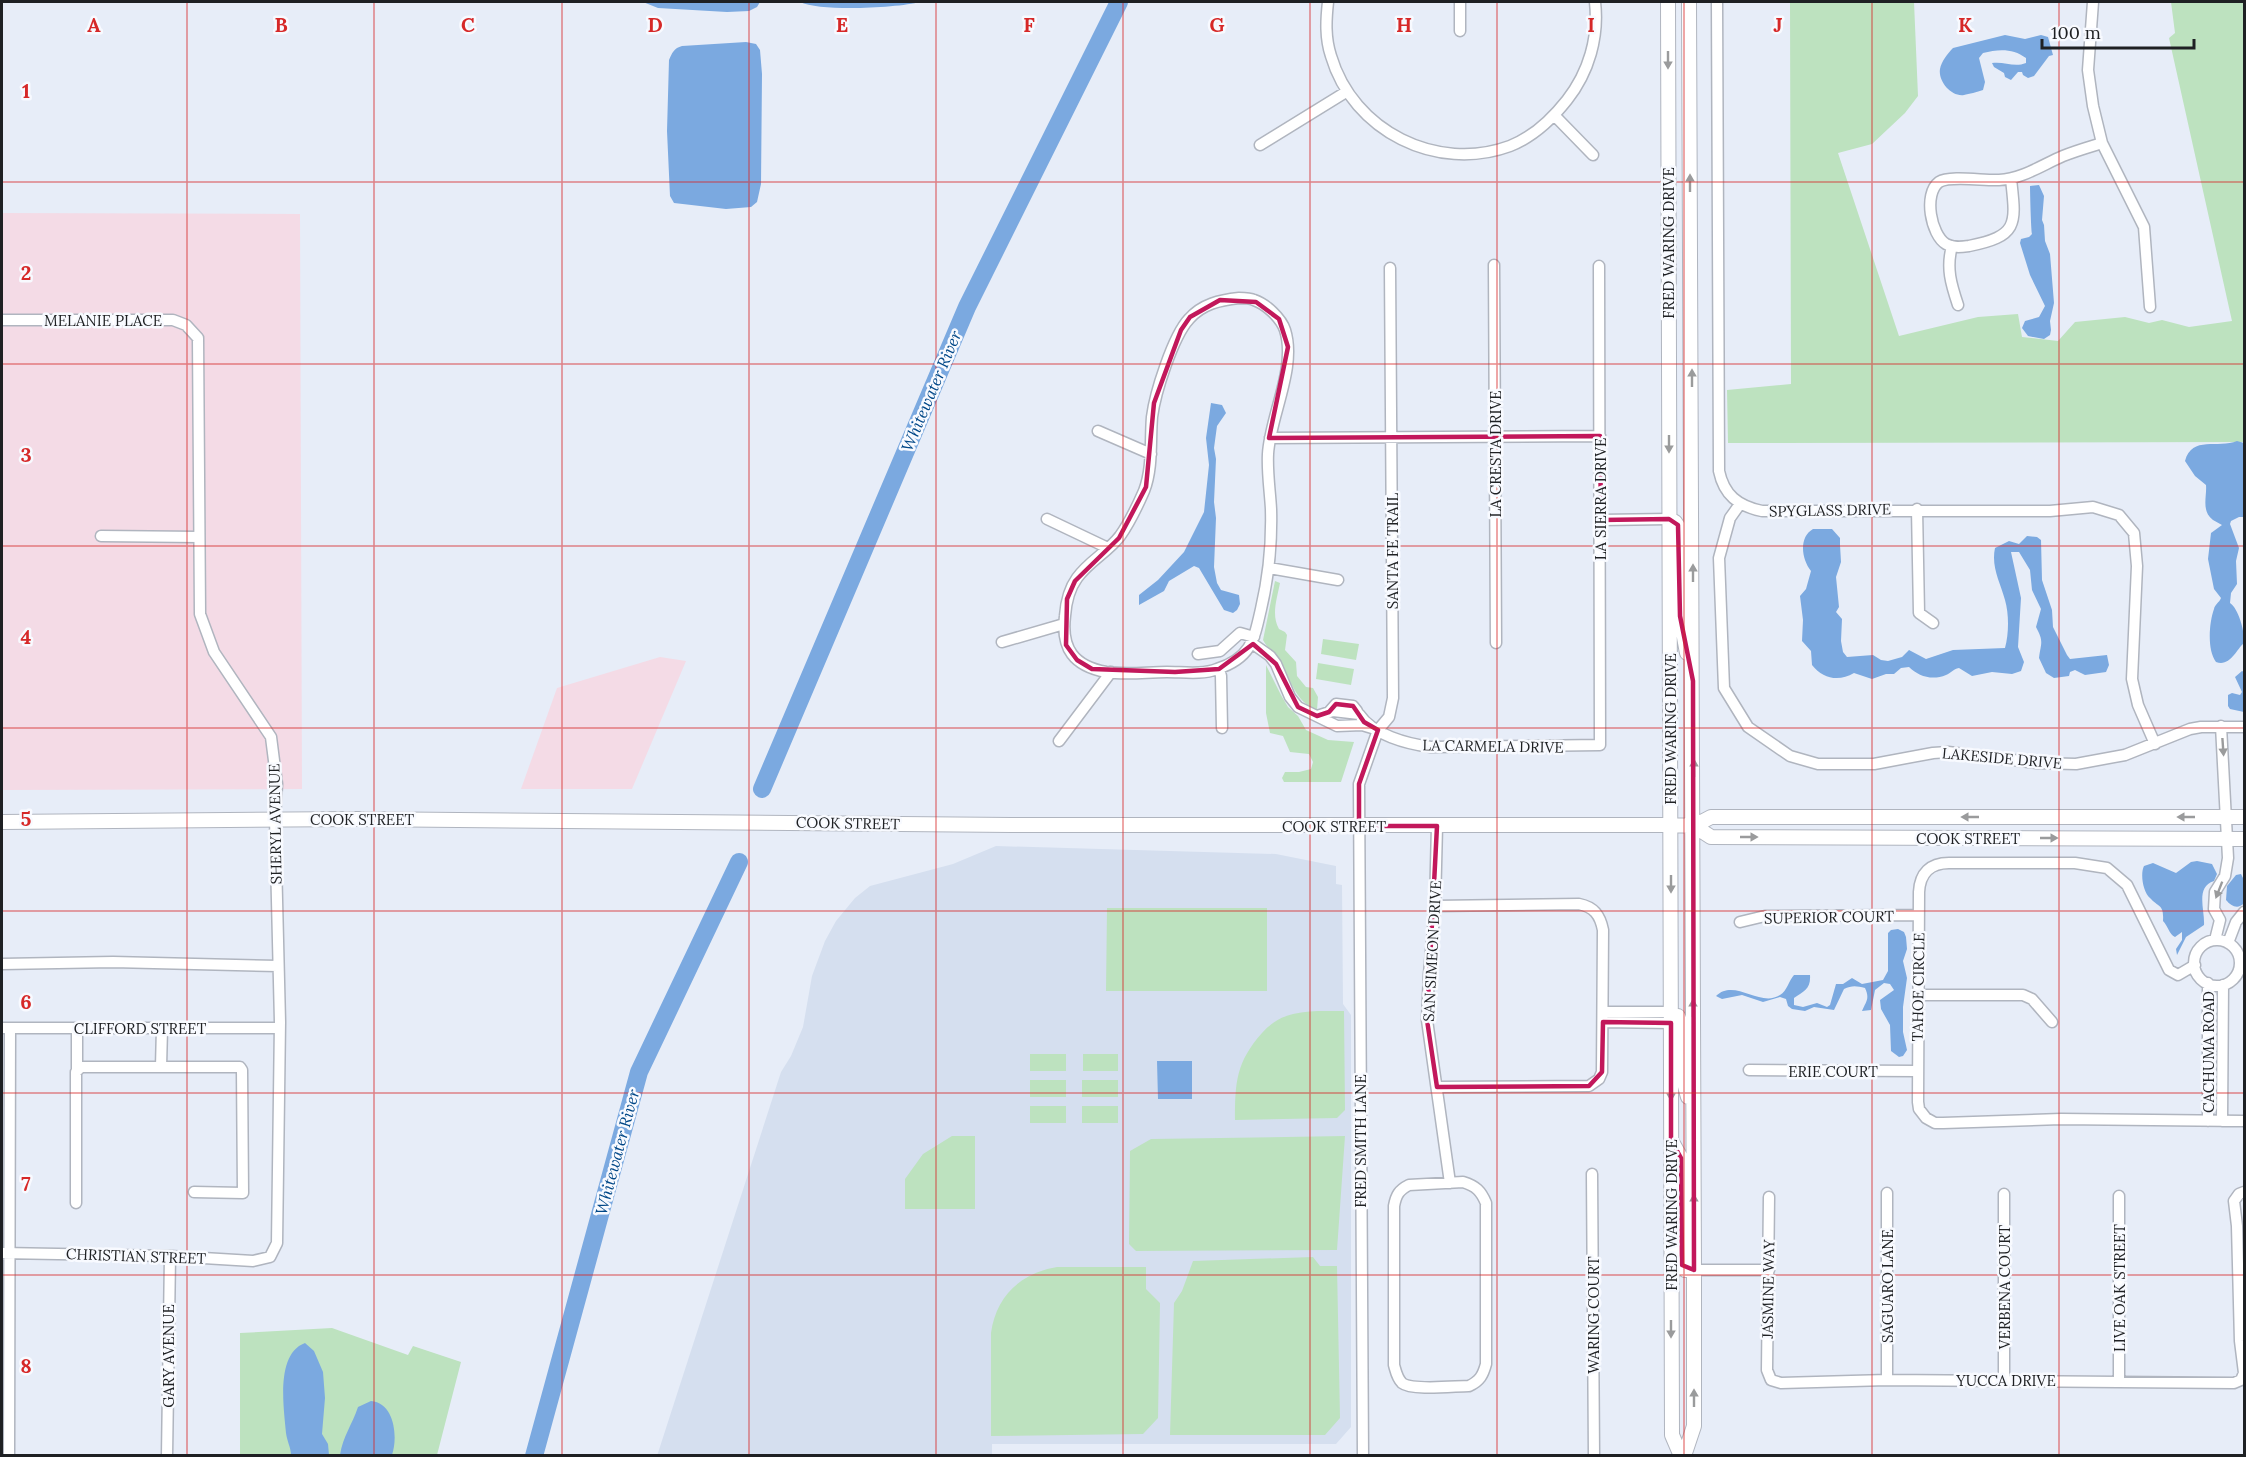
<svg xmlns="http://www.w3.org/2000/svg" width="2246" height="1457" font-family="Lora,serif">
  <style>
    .commercial { fill: #f4dbe6 }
    .built { fill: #d5dfef }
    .green { fill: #bde2bf }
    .water { fill: #7ba9e0 }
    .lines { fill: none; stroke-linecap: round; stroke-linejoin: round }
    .river { stroke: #7ba9e0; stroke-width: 18 }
    .minor-casing { stroke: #b0b5bf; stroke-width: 13 }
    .major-casing { stroke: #b0b5bf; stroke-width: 16 }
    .minor { stroke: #fff; stroke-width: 10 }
    .major { stroke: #fff; stroke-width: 14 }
    .oneway { fill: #9a9b9c }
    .marked { fill: none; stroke: #c2185b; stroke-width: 4.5; stroke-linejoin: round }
    .grid { fill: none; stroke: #d62828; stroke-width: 1.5; stroke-opacity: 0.55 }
    .labels { text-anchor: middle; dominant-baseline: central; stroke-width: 5; stroke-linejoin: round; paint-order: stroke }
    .street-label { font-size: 15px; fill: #1e2023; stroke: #f8faff }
    .water-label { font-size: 16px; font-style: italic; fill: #004787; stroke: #f8faff }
    .grid-label { font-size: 20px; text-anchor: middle; font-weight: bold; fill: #d62828; stroke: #f8faff; stroke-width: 5; stroke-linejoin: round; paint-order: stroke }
  </style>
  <rect width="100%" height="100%" fill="#e7edf8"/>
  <path class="commercial" d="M2 213 300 214 302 789 2 790Z
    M660 657 686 661 632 789H521L557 688Z"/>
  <path class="built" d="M996 846 1276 854 1336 866V884L1342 885 1343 1004 1351 1015V1427L1336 1444H992V1456H657L781 1072 791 1056 803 1027 812 976 825 941 836 921 855 898 870 886 953 864Z"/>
  <path class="green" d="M1790 2H1914L1918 96 1905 113 1872 144 1838 153 1899 336 1978 317 2018 314 2022 337 2058 341 2075 322 2125 317 2149 323 2162 320 2189 327 2232 321 2169 38 2175 33 2171 2H2244V442L1728 443 1727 390 1791 384Z
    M1275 581 1280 583C1277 599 1271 615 1279 629L1285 632 1287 635 1285 650 1296 662 1297 676 1306 687 1313 688 1318 697 1317 710C1293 701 1291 677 1278 658 1274 652 1267 648 1263 640Z
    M1323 639 1359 644 1356 660 1321 654Z
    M1318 663 1354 669 1351 685 1316 679Z
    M1266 665 1281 695 1288 707 1298 716 1306 730 1328 740 1354 742 1341 782H1284L1282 778 1285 772H1299L1311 769 1313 762 1309 754 1290 752 1283 736 1270 733 1266 713Z
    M1107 908H1267V991H1106Z
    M1344 1011 1345 1110 1337 1118 1235 1120C1235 1083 1236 1062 1262 1033 1270 1024 1280 1017 1293 1014 1309 1010 1327 1011 1344 1011Z
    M1030 1054H1066V1071H1030Z
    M1083 1054H1118V1071H1083Z
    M1030 1080H1066V1097H1030Z
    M1082 1080H1118V1097H1082Z
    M1030 1106H1066V1123H1030Z
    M1082 1106H1118V1123H1082Z
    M952 1136H975V1209H905V1179L923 1154Z
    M1345 1136 1337 1250 1136 1251 1129 1244 1130 1151 1151 1139Z
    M1313 1257 1320 1266H1337L1340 1418 1325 1435H1170L1174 1303 1182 1291 1193 1261Z
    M1057 1267H1146V1289L1160 1303 1158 1418 1143 1434 991 1436V1333C996 1296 1021 1273 1057 1267Z
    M332 1328 408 1355 413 1346 461 1362 437 1455H240V1333Z"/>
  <path class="water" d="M643 2H760L757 7 749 11 727 12 658 8Z
    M800 2H920C897 8 820 12 800 2Z
    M2005 35 2025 39 2041 35 2048 37 2053 55 2049 56 2034 76 2028 78 2023 75 2022 72H2018L2011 80 2005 77 2004 73 1994 67 1992 63C2004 61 2014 68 2026 63V58C2013 48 1998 49 1983 53L1979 58 1985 82 1983 90C1977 92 1969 94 1964 95 1951 97 1938 81 1940 69 1941 62 1948 53 1953 48Z
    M746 42 756 44 760 50 762 74 761 184 757 202 751 207 726 209 674 203 670 196 667 131 669 60C672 53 674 48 682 46Z
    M2039 185 2044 196 2042 220 2044 225 2045 241 2050 254 2054 303 2050 321 2051 330 2050 335 2044 339 2028 336 2022 328 2025 321 2039 317 2045 306 2030 275 2020 243 2021 239 2029 237 2032 234C2031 230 2030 190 2030 186Z
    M1211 403 1222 405 1226 413 1217 426 1214 448 1216 459 1214 502 1216 518 1214 567 1217 583 1221 590 1239 595 1240 604 1237 610 1233 613 1224 610 1199 568 1194 566 1169 581 1164 591 1139 605V595L1158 580 1184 552 1204 512 1209 465 1206 438Z
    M2237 441 2244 443V517H2239L2231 521 2230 524 2239 548 2236 561 2237 584 2231 593 2230 603C2239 609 2245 633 2244 643 2236 650 2230 667 2216 662 2207 650 2209 623 2214 609 2215 604 2219 603 2221 598L2214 589 2208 559 2211 533 2222 525C2219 523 2216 522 2213 520 2201 511 2207 497 2206 485L2195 476 2185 461C2192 435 2218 449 2237 441Z
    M1813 529H1832L1840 538V545L1841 562 1836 577 1839 607 1836 612 1842 619 1841 641 1843 652 1847 657 1873 655 1881 660 1888 661 1902 657 1909 650 1926 659 1953 650 2005 648C2009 633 2009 614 2005 600 2000 582 1991 567 1995 548L2009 541 2019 544 2027 536 2037 537 2041 540 2042 580 2052 610 2053 627 2067 655 2070 659 2107 655 2109 665 2106 672 2085 675 2075 670 2070 672 2069 676 2054 678 2046 673 2039 658C2041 642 2044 642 2036 627L2041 609 2032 590 2030 570 2019 552H2011L2021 598 2018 647 2024 662 2021 671 2012 674 1992 672 1972 676 1959 668C1953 669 1951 673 1946 675 1932 681 1918 676 1909 667L1901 668 1894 674H1886L1872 679 1854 673C1839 682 1823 679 1812 665L1811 651 1802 641 1803 620 1800 596 1806 589 1811 571C1801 558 1799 537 1813 529Z
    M2242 671 2244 672V712L2230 709 2228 706V695L2232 693 2240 695 2242 692 2235 677Z
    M2197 861 2212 864 2217 874 2214 881C2195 887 2205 910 2204 925L2186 937 2177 955 2176 949 2182 940V932L2175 937C2169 934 2168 926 2163 921 2164 904 2159 908 2150 898 2143 892 2140 874 2144 866L2153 863 2176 873 2191 862Z
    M2241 874 2244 880V903C2238 910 2231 906 2226 900L2227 886 2236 875Z
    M1898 929 1904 932 1906 937 1907 949 1903 961 1907 978 1903 1007V1032L1907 1050 1903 1056 1899 1057 1891 1051 1890 1025 1881 1009 1880 1000 1894 990 1890 984 1884 983 1875 990 1871 1010 1862 1011C1866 1001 1870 999 1865 988 1857 986 1852 985 1844 989L1834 1010 1814 1007 1805 1011 1792 1009 1788 1006 1786 999 1780 997 1763 1002 1742 995 1722 999 1716 996C1735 978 1760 1008 1780 995 1787 991 1789 980 1794 975H1810C1811 989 1804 991 1794 998V1005L1803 1007 1817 1003 1827 1007 1830 1005 1836 984H1843L1852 978 1862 984 1883 980 1888 971V933L1891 930Z
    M1157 1061H1192V1099H1158Z
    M305 1343 314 1351 323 1372 325 1398 322 1434 328 1444 329 1455H291C291 1448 287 1441 286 1433 284 1409 275 1354 305 1343Z
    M371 1401C395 1403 398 1438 392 1455H340C343 1436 352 1425 358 1407Z"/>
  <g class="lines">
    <path class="river" d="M762 789 967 307 1119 2
      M534 1456 639 1072 739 862"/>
    <defs>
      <path id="minor" d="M1328 2C1326 20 1325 38 1331 56 1353 131 1437 173 1510 146 1533 137 1552 119 1567 100 1589 72 1599 37 1595 2
        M1460 2V31
        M1717 2 1719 471C1724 495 1738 506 1762 511H2050L2093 507 2119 515 2134 533 2137 566 2132 679 2138 705 2155 744
        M2093 2 2088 70 2093 106 2102 143 2144 227 2150 307
        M1554 115 1593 155
        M1260 145 1346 92
        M2011 179C2016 224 2019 236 1969 246 1961 247 1953 248 1946 244 1931 235 1923 194 1939 182 1950 175 1985 181 1999 180 2022 179 2042 165 2063 156 2075 151 2089 147 2102 143
        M1952 246C1946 268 1951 284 1958 305
        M1494 265 1496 643
        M1239 298C1243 298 1250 298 1254 300 1266 304 1281 318 1285 330 1297 368 1270 416 1268 454 1267 472 1270 491 1271 509 1272 544 1269 575 1261 609 1254 640 1251 658 1217 669 1202 675 1183 672 1167 672 1147 672 1126 675 1106 672 1074 666 1061 649 1065 616 1066 602 1069 589 1077 578 1089 561 1108 552 1120 536 1130 522 1137 507 1144 491 1153 468 1150 441 1152 417 1155 393 1173 336 1189 319 1202 304 1220 300 1239 298Z
        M2 320H173L186 325 198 338 200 614 214 652 271 737 277 784 275 819 280 1022 277 1243 270 1257 253 1261 170 1256 2 1253
        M1098 431 1151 454
        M1270 438 1600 436
        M1740 504 1730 518 1719 558 1724 688 1748 727 1790 756 1818 764H1874L1933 753 1948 752 2037 763 2076 764 2125 755 2190 729 2201 727H2244
        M1917 509 1919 613 1933 623
        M1047 519 1108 548
        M1601 520 1669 519
        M101 536 199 537
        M1269 568 1338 580
        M1002 642 1064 624
        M1253 644 1270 656 1276 664 1290 697 1298 707 1337 726 1362 725 1372 728
        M1198 654 1220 651 1240 633 1254 637
        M1219 669 1221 676 1222 728
        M1329 712 1336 704 1353 706 1357 711
        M1317 716 1333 711 1359 714C1373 735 1407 744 1431 747L1600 745 1599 266
        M1059 741 1111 672
        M1437 826 1435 906 1429 974 1427 1020 1450 1183
        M1435 906 1579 904C1594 907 1600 915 1603 930L1602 1072 1599 1079 1589 1086 1437 1087
        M1740 922 1765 916 1919 915
        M2215 940 2220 920 2214 909 2215 892 2225 876 2228 858 2221 726
        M2194 963a23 23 0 1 1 46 0a23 23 0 1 1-46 0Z
        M2228 943 2236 922 2244 912
        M2 964 113 962 278 966
        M2195 965 2178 975 2169 970 2127 885 2107 868 2075 863H1949C1930 863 1920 873 1919 892L1918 1102 1919 1109 1926 1118 1935 1123H1943L2061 1119 2244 1121
        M2208 983V1121
        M1918 995H2023L2032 999 2052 1022
        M1604 1012H1671
        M1603 1022 1671 1023
        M2 1028H279
        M77 1028V1069
        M161 1067 162 1028
        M1749 1070 1917 1071
        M2222 1121 2223 985
        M1592 1174 1594 1456
        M1463 1182C1476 1186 1481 1191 1486 1203V1364C1483 1375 1480 1381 1469 1386 1455 1386 1412 1391 1402 1383 1397 1378 1396 1372 1394 1365V1206C1396 1195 1399 1190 1409 1185Z
        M2004 1194V1380
        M1769 1197 1767 1370 1771 1380 1781 1383 1887 1380 2234 1383 2241 1380 2244 1373 2240 1341 2237 1226 2234 1201 2239 1194 2244 1192
        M76 1203V1072L81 1067H240L242 1070 243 1193 194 1192
        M1694 1270H1769
        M1887 1380V1193
        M2119 1380V1196
        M9 1456 10 1028
        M167 1456 170 1256
        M1363 1456 1359 784 1378 730 1389 717 1393 698 1390 268"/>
      <path id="major" d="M1668 2 1672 1435 1681 1456
        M1669 519 1675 522 1679 528 1680 616 1687 653
        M2 822 355 819 1011 825H1671L1694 826 1711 837 2244 839
        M1694 826 1711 817H2244
        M1678 1016 1680 1021 1683 1079 1688 1097
        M1672 1142 1681 1158 1682 1265 1685 1270H1694
        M1684 1456 1694 1426V1270L1689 2"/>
    </defs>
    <use href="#minor" class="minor-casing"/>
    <use href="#major" class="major-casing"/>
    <use href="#minor" class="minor"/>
    <use href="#major" class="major"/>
  </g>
  <defs><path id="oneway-solid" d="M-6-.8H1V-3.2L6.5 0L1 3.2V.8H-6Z" transform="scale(1.5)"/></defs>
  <g class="oneway">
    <use href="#oneway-solid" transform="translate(1668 60) rotate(90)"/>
    <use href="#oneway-solid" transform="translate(1690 183) rotate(-90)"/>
    <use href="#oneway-solid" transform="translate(1692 378) rotate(-90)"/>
    <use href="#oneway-solid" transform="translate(1669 444) rotate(90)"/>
    <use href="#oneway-solid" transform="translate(1693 573) rotate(-90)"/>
    <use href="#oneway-solid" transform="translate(2223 747) rotate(86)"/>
    <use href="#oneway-solid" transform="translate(1694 768) rotate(-90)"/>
    <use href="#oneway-solid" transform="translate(1970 817) rotate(-180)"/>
    <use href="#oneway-solid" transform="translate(2186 817) rotate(-180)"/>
    <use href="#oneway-solid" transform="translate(1749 837)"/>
    <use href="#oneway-solid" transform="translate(2049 838)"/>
    <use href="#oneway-solid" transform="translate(1671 884) rotate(90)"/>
    <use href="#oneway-solid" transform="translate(2219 890) rotate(111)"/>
    <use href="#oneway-solid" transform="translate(1693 1008) rotate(-90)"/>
    <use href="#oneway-solid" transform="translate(1671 1092) rotate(90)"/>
    <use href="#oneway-solid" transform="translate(1694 1203) rotate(-91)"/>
    <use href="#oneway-solid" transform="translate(1671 1329) rotate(90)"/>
    <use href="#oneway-solid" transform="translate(1694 1398) rotate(-90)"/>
  </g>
  <path class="marked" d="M1220 300 1256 302 1279 319 1288 347 1269 438 1600 436 1601 520 1669 519 1678 525 1680 616 1693 681 1694 1270 1682 1265 1681 1158 1671 1140V1023L1603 1022 1602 1072 1589 1086 1437 1087 1427 1020 1437 826H1359V784L1378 730 1364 722 1353 706 1336 704 1329 712 1317 716 1298 707 1276 664 1253 644 1219 669 1175 672 1092 669 1077 660 1066 645 1067 599 1075 581 1119 538 1146 487 1154 403 1181 330 1190 317Z"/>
  <path class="grid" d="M187 2V1456M374 2V1456M562 2V1456M749 2V1456M936 2V1456M1123 2V1456M1310 2V1456M1497 2V1456M1684 2V1456M1872 2V1456M2059 2V1456M2 182H2244M2 364H2244M2 546H2244M2 728H2244M2 911H2244M2 1093H2244M2 1275H2244"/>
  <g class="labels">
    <g class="street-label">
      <text transform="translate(1668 243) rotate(-90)">FRED WARING DRIVE</text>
      <text x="103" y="320">MELANIE PLACE</text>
      <text transform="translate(1495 454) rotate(-90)">LA CRESTA DRIVE</text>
      <text transform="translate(1600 499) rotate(-90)">LA SIERRA DRIVE</text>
      <text transform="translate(1830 510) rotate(-1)">SPYGLASS DRIVE</text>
      <text transform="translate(1392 551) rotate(-90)">SANTA FE TRAIL</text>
      <text transform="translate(1670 729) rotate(-90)">FRED WARING DRIVE</text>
      <text transform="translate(1493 746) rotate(1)">LA CARMELA DRIVE</text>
      <text transform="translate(2002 758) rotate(5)">LAKESIDE DRIVE</text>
      <text x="362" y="819">COOK STREET</text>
      <text transform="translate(848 823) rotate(1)">COOK STREET</text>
      <text transform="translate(275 824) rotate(-91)">SHERYL AVENUE</text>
      <text x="1334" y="826">COOK STREET</text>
      <text x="1968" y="838">COOK STREET</text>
      <text transform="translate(1829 917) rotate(-1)">SUPERIOR COURT</text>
      <text transform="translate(1432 951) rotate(-87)">SAN SIMEON DRIVE</text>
      <text transform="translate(1918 987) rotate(-89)">TAHOE CIRCLE</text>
      <text x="140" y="1028">CLIFFORD STREET</text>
      <text transform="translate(2208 1052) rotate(-90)">CACHUMA ROAD</text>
      <text x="1833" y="1071">ERIE COURT</text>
      <text transform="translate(1360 1141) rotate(-90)">FRED SMITH LANE</text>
      <text transform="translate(1671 1215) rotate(-90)">FRED WARING DRIVE</text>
      <text transform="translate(136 1256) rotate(2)">CHRISTIAN STREET</text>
      <text transform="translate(1887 1286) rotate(-90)">SAGUARO LANE</text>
      <text transform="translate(2004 1287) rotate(-90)">VERBENA COURT</text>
      <text transform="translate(2119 1288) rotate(-90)">LIVE OAK STREET</text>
      <text transform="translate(1768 1289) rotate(-89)">JASMINE WAY</text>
      <text transform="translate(1593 1315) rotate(-90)">WARING COURT</text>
      <text transform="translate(168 1356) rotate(-90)">GARY AVENUE</text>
      <text x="2006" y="1380">YUCCA DRIVE</text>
    </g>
    <g class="water-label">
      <text transform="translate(931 391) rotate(-67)">Whitewater River</text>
      <text transform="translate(617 1152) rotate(-75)">Whitewater River</text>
    </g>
  </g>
  <g class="grid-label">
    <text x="94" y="32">A</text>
    <text x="281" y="32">B</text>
    <text x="468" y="32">C</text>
    <text x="655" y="32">D</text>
    <text x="842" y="32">E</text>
    <text x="1029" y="32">F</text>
    <text x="1217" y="32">G</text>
    <text x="1404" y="32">H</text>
    <text x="1591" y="32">I</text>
    <text x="1778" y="32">J</text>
    <text x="1965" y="32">K</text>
    <text x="26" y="98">1</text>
    <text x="26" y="280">2</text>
    <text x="26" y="462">3</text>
    <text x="26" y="644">4</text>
    <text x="26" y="826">5</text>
    <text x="26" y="1009">6</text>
    <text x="26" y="1191">7</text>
    <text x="26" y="1373">8</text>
  </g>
  <rect width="2246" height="1457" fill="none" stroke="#1e2023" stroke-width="6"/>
  <path d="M2042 39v9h152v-9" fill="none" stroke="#1e2023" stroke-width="3"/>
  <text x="2051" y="39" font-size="18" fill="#1e2023" stroke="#f8faff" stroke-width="4.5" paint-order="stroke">100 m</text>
</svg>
